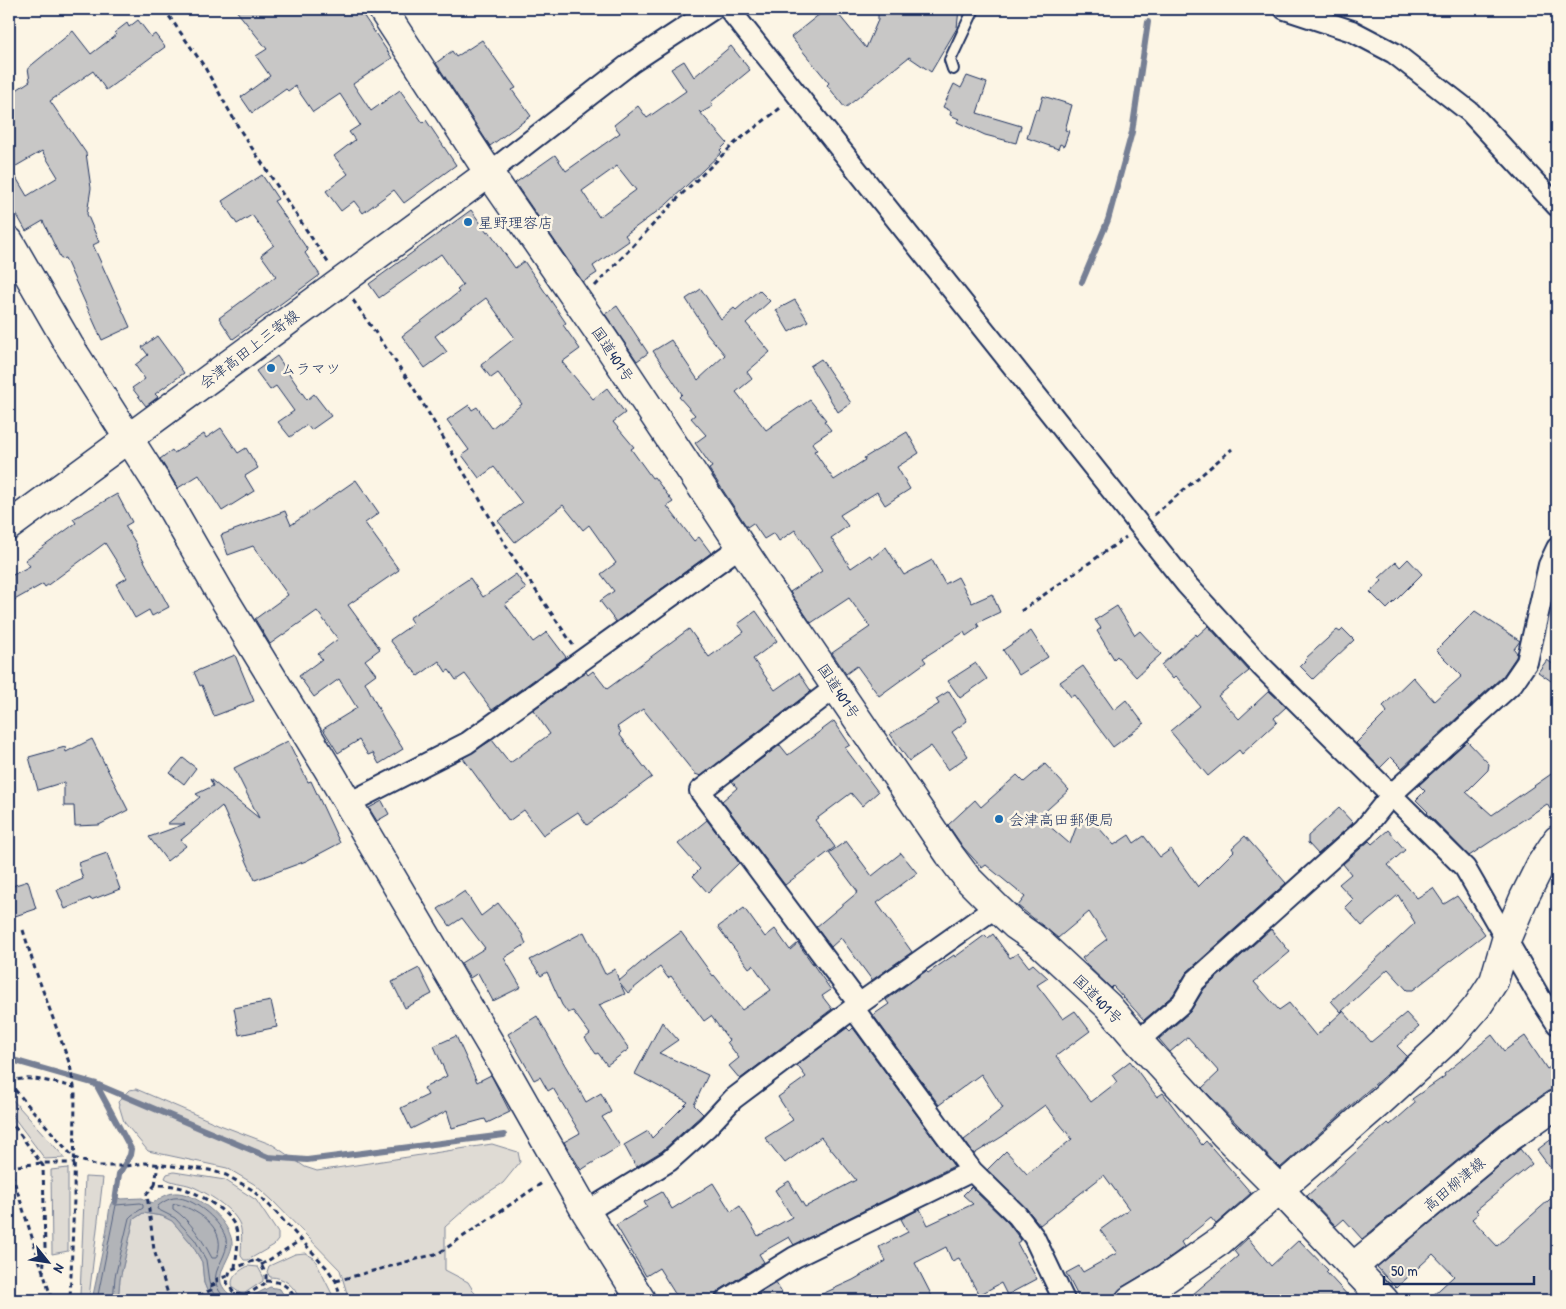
<svg xmlns="http://www.w3.org/2000/svg" width="1566" height="1309" font-family="'Patrick Hand','Klee One',sans-serif">
  <style>
    .green { fill: #dfdbd4; stroke: #7d8599 }
    .water { fill: #b2b4b8; stroke: #767f94 }
    .lines { fill: none; stroke-linecap: round; stroke-linejoin: round }
    .shore { stroke: #576482; stroke-width: 1 }
    .stream { stroke: #767f94; stroke-width: 6 }
    .building { fill: #c8c7c6; stroke: #1b2f5e; fill-rule: evenodd }
    .lane-casing { stroke: #1b2f5e; stroke-width: 14 }
    .street-casing { stroke: #1b2f5e; stroke-width: 24 }
    .secondary-casing { stroke: #1b2f5e; stroke-width: 31 }
    .primary-casing { stroke: #1b2f5e; stroke-width: 31 }
    .highway-casing { stroke: #1b2f5e; stroke-width: 31 }
    .path { stroke: #1b2f5e; stroke-width: 3; stroke-dasharray: 5 4; stroke-linecap: butt }
    .lane { stroke: #fcf5e5; stroke-width: 10 }
    .street { stroke: #fcf5e5; stroke-width: 20 }
    .secondary { stroke: #fcf5e5; stroke-width: 28 }
    .primary { stroke: #fcf5e5; stroke-width: 28 }
    .highway { stroke: #fcf5e5; stroke-width: 28 }
    .poi-dot { fill: #1f6fb2; stroke: #fcf5e5; stroke-width: 2 }
    .labels { text-anchor: middle; dominant-baseline: central; stroke-width: 5; stroke-linejoin: round; paint-order: stroke }
    .poi-label { font-size: 15px; fill: #1b2f5e; stroke: #fcf5e5; text-anchor: start }
    .street-label { font-size: 15px; fill: #1b2f5e; stroke: #fcf5e5 }
  </style>
  <rect width="100%" height="100%" fill="#fcf5e5"/>
  <filter id="ink" filterUnits="userSpaceOnUse"><feTurbulence type="fractalNoise" baseFrequency=".02" numOctaves="2"/><feDisplacementMap in="SourceGraphic" scale="10" xChannelSelector="R" yChannelSelector="G"/><feConvolveMatrix kernelMatrix="1 2 1 2 8 2 1 2 1" color-interpolation-filters="sRGB"/></filter>
  <g filter="url(#ink)">
    <path class="green" d="M136 1089 220 1125 273 1145 305 1167 317 1171 492 1144 518 1152 520 1162 503 1183 473 1202 445 1227V1270L468 1282 479 1300H349L340 1270 272 1200 254 1184 227 1168 148 1151 124 1122 118 1102 129 1090Z
      M10 1097 65 1158 45 1159 9 1111V1098Z
      M68 1168V1251L52 1254 51 1170Z
      M174 1172 225 1180 256 1200 278 1233V1240L274 1245 248 1260H244L241 1256C241 1246 243 1235 240 1225 234 1209 206 1192 191 1186 183 1183 172 1183 165 1178L167 1174Z
      M85 1177 103 1178 89 1297 80 1295Z
      M143 1213 162 1216 172 1221 191 1243 202 1262 204 1283 211 1300H118L120 1279 134 1219Z
      M305 1253 314 1258 335 1300H300C294 1286 285 1277 270 1277L267 1272 269 1266 295 1254Z
      M248 1266 258 1267 263 1276V1281L245 1293H240L233 1288C229 1277 239 1271 248 1266Z"/>
    <path class="water" d="M118 1193V1198L121 1199 142 1198 153 1203C161 1198 168 1192 178 1193 198 1194 234 1224 232 1246 230 1258 218 1271 221 1283 225 1293 231 1295 240 1300H211L204 1283 202 1262 191 1243 172 1221 162 1216 143 1213 134 1219 120 1279 118 1300H92L106 1234 110 1206 115 1195Z
      M270 1287 280 1289 287 1300H244Z"/>
    <g class="lines">
      <path class="shore" d="M177 1204C201 1211 229 1231 216 1258H212C202 1239 190 1220 173 1209V1205Z
        M97 1300 116 1205 140 1203 143 1205V1208L132 1215 129 1218 115 1277 113 1300
        M216 1300V1296L211 1290 209 1282 206 1260 195 1240 175 1218 157 1209 158 1206C164 1201 171 1197 179 1198 196 1200 222 1222 226 1239 230 1255 212 1268 216 1283 218 1291 222 1296 230 1300"/>
      <path class="stream" d="M1082 282 1108 220 1132 132 1148 22
        M9 1059 96 1084 268 1157 307 1160 504 1135
        M96 1084 131 1149 130 1155 119 1174 115 1202"/>
    </g>
    <path class="building" d="M235 9H359L392 58 353 84 371 111 400 90 423 123 426 120 456 165 404 203 394 190 363 213 354 201 341 211 326 191 348 174 334 156 355 140 349 132 360 125 340 94 313 112 295 86 288 91 286 89 252 113 241 97 270 76 256 56 267 49Z
      M826 9H834L866 48 878 20V9H959L957 28 931 72 909 57 845 108 827 85 829 83 791 37Z
      M138 20 151 37 155 34 165 47 106 90 93 71 50 101 86 153 91 188 87 214 99 242 93 245 130 327 102 340 65 258 61 259 43 221 26 231 9 201V95L30 81 28 68 73 31 91 54 116 35 114 33 127 23 129 27ZM42 151 58 177 27 196 11 169Z
      M482 40 516 88 512 90 531 116 490 146 436 63 452 51 456 57Z
      M731 46 750 70 711 102 713 106 701 113 699 111 727 143 720 150 722 152 666 205 625 235 629 241 593 266 597 273 583 282 515 183 555 155 566 171 620 133 614 125 638 106 647 118 686 91 671 69 684 61 694 77ZM617 166 636 190 599 217 582 191Z
      M967 76 987 83 977 113 1021 126 1016 143 985 135 957 122 959 119 950 115 951 111 943 107 954 84 961 88Z
      M1043 96 1072 105 1065 130 1069 131 1064 146 1060 144 1058 149 1027 138 1036 109 1039 110Z
      M262 175 278 199 274 201 308 250 305 253 320 275 233 339 219 318 276 276 261 255 274 245 252 215 237 224 222 201Z
      M471 210 487 232 489 231 515 268 524 261 566 323 563 325 580 349 562 362 593 399 607 388 625 413 613 422 634 447 631 449 652 478 654 477 673 502 667 506 694 541 699 537 711 553 616 622 600 601 614 591 601 574 616 563 589 525 583 530 563 505 515 542 498 521 522 503 494 467 479 478 462 455 469 450 447 420 469 405 472 410 477 407 492 428 522 404 498 373 491 378 481 365 515 338 486 298 435 336 447 352 425 368 402 336 459 292 457 290 463 285 441 254 379 298 369 284Z
      M701 289 721 319 734 308 736 310 759 290 770 301 746 323 770 352 747 372 752 379 736 392 766 430 810 400 826 420 824 421 831 430 812 443 817 450 814 451 834 480 865 460 864 458 907 432 919 453 897 467 910 489 885 505 877 492 840 515 848 526 831 538 851 568 870 555 872 558 886 547 904 575 932 560 945 584 958 577 972 603 992 594 1000 612 977 623 979 627 966 636 964 632 923 658 926 662 879 696 857 666 846 674 832 653 870 627 849 598 811 623 790 592 822 571 795 530 779 541 774 533 764 539 753 523 747 527 709 469 712 467 695 443 706 435 691 418 695 415 679 397 682 394 653 351 671 340 698 380 725 355 705 331 706 330 686 299Z
      M795 300 808 321 789 332 776 310Z
      M617 306 648 353 637 361 605 314Z
      M157 336 184 373 155 394 158 397 146 406 132 388 145 379 135 365 148 355 142 347Z
      M277 356 307 400 314 394 331 416 311 430 307 425 290 437 278 422 294 411 276 386 270 390 256 371Z
      M821 359 851 403 838 412 810 366Z
      M221 428 238 453 246 448 258 468 245 476 254 491 222 511 199 475 178 488 160 459 172 450 174 453 204 434 206 438Z
      M356 480 379 513 365 523 399 570 348 605 380 649 365 660 376 674 365 682 384 719 403 749 379 764 373 753 368 755 359 740 338 753 323 729 357 708 339 679 314 697 299 676 322 659 318 654 338 639 317 611 270 644 255 619 288 595 253 546 228 555 221 535 285 511 291 525Z
      M117 494 132 522 125 526 137 545 136 546 169 607 152 616 149 610 135 618 116 584 127 578 105 543 45 587 43 584 9 603V577L30 566 25 560 76 523 73 519Z
      M1408 559 1422 574 1387 609 1370 592 1382 581 1379 578 1396 562 1400 567Z
      M516 574 526 589 505 604 533 642 547 632 566 657 492 710 465 674 456 680 449 670 446 672 439 661 418 676 390 640 413 624 409 618 470 578 483 597Z
      M1117 606 1135 635 1140 631 1161 654 1136 677 1117 656 1114 659 1097 631 1101 628 1095 620Z
      M756 611 777 641 753 659 775 690 799 673 811 691 701 776 695 774 643 709 617 727 621 732 619 734 652 777 587 825 578 812 543 835 524 810 509 821 463 758 492 740 510 763 550 734 533 710 586 672 588 675 593 671 607 689 689 629 709 657 744 632 738 624Z
      M1475 611 1520 641 1514 649 1517 653 1516 657 1503 676 1402 768 1391 757 1380 768 1356 743 1387 712 1383 706 1413 677 1434 701 1462 676 1436 650Z
      M1208 626 1249 671 1218 696 1239 719 1269 691 1286 707 1274 718 1277 722 1242 754 1239 750 1208 776 1170 731 1200 706 1176 676 1173 679 1161 665 1196 634 1197 636Z
      M1343 629 1354 640 1313 679 1300 666 1307 659 1306 658 1337 630 1340 632Z
      M1031 631 1048 657 1019 675 1003 650Z
      M235 655 254 701 214 716 202 685 200 686 194 672Z
      M1547 660 1557 667V685L1538 672Z
      M976 663 987 679 960 698 948 681Z
      M1083 666 1114 710 1126 700 1144 724 1113 747 1074 695 1071 697 1060 682Z
      M949 691 967 721 952 732 968 756 948 770 931 746 909 761 890 734 939 704 936 699Z
      M834 721 850 745 845 748 878 792 862 806 851 793 815 820 835 847 785 885 722 801 737 788 732 781 780 745 788 755Z
      M92 739 128 810 99 825 75 826 74 806H64V782L38 790 29 757 65 747 66 752Z
      M288 741 308 782 311 781 340 843 306 861 255 880 222 806 181 840 186 846 167 861 149 837 185 824H167L200 797 196 794 213 786 210 779 259 818 234 768Z
      M1467 741 1489 764 1488 770 1466 792 1492 815 1557 770V821L1547 804 1469 856 1427 813 1428 812 1416 800 1425 791 1419 785Z
      M183 758 196 768 184 784 170 773Z
      M1045 764 1069 790 1039 817 1070 844 1081 814 1101 822 1099 828 1114 845 1129 835 1134 843 1144 836 1160 857 1171 849 1198 887 1234 851 1232 848 1245 836 1286 883 1187 972 1173 995 1144 1020 1113 986 1111 988 1089 967 1082 958 1107 939 1089 912 1058 938 1018 906 1025 897 986 865 982 868 963 847 948 825 975 800 981 807 1017 775 1024 782Z
      M382 801 389 814 377 821 369 808Z
      M1339 808 1353 823 1318 854 1308 843V836Z
      M707 820 739 863 708 893 693 876 700 869 678 844Z
      M1388 830 1405 850 1388 865 1417 898 1433 888 1444 904 1457 896 1485 934 1413 990H1407L1388 969 1341 1012 1331 1001 1415 923 1398 895 1362 926 1345 907 1353 899 1339 884 1351 874 1343 864 1369 841 1372 844Z
      M846 841 872 876 901 853 917 873 877 903 912 952 872 980 841 938 831 947 816 927 858 892 829 853Z
      M107 853 120 889 91 900 90 898 65 909 57 890 83 879 78 863Z
      M28 881 36 909 9 918V887Z
      M465 891 481 916 498 903 522 934 526 944 504 958 521 987 493 1001 478 973 470 978 461 963 485 948 462 918 450 926 438 909Z
      M744 908 765 937 775 929 790 950 798 943 831 990 822 996 832 1009 740 1079 729 1066 739 1058 727 1042 729 1040 711 1016 704 1021 671 976 668 978 660 967 628 993 620 983 625 994 599 1005 629 1049 607 1065 598 1053 596 1054 585 1038 590 1034 573 1011 568 1013 562 1005 547 972 541 976 530 960 584 932 605 974 615 969 619 981 651 954 681 932 713 976 714 975 742 1010 771 990 753 965 749 968 718 927Z
      M1271 929 1290 952 1254 982 1279 1010 1289 1003 1316 1036 1343 1011 1371 1042 1406 1013 1419 1027 1397 1046 1407 1056 1280 1168 1202 1088 1219 1072 1188 1037 1170 1052 1159 1039 1190 1012 1204 989Z
      M993 934 1010 958 1018 953 1029 967 1033 964 1048 978 1037 985 1063 1019 1075 1011 1090 1031 1056 1056 1091 1102 1117 1082 1112 1075 1130 1061 1157 1097 1163 1093 1202 1145 1206 1141 1251 1193 1216 1224 1211 1218 1181 1242 1184 1247 1159 1265 1122 1287 1116 1293 1114 1300H1080L1066 1273 1079 1266 1083 1272 1117 1253 1100 1230 1129 1209 1104 1175 1040 1225 1025 1207 987 1170 1006 1151 1027 1174 1072 1139 1045 1105 1003 1136 974 1154 964 1140 990 1120 989 1119 1003 1108 981 1074 939 1105 873 1015 889 1004 886 1000 926 971 928 973 954 955 955 957 985 935 988 938Z
      M419 968 432 994 405 1008 392 982Z
      M271 1001 277 1027 239 1035 234 1008Z
      M537 1016 586 1102 601 1093 611 1112 602 1117 620 1146 581 1170 564 1142 580 1133 553 1088 548 1091 540 1077 534 1080 508 1034Z
      M662 1022 678 1040 659 1053 708 1075 694 1105 703 1114 662 1151 636 1167 624 1145 648 1131 652 1138 688 1102 635 1074Z
      M847 1028 850 1031 853 1028 954 1166 794 1245 789 1237 759 1254 764 1262 720 1290 716 1294 714 1300H679L659 1268 646 1276 616 1225 647 1207 644 1202 662 1192 672 1209 713 1183 731 1212 740 1206 758 1236 792 1217 775 1190 789 1181 805 1207 856 1180 821 1137 785 1163 765 1138 793 1120 778 1097 806 1077 797 1065Z
      M1492 1035 1504 1051 1525 1036 1547 1069 1557 1063V1089L1548 1091 1500 1125 1362 1239 1344 1219 1336 1226 1307 1196 1388 1123 1390 1125 1415 1103 1412 1099 1445 1076 1444 1074Z
      M456 1036 477 1082 491 1075 510 1112 487 1123 485 1119 452 1128 447 1111 411 1129 401 1108 428 1095 424 1088 447 1076 434 1046Z
      M1557 1135V1177L1537 1150Z
      M1520 1149 1532 1164 1476 1210 1479 1213 1472 1219 1497 1246 1557 1193V1300H1428L1454 1276 1433 1254 1396 1288 1377 1267Z
      M971 1187 1008 1223 1021 1240 1017 1243 1037 1279 1007 1295 1001 1283 979 1295 959 1258 952 1261 946 1247 915 1263 934 1300H809L853 1280 886 1261 879 1247 908 1232 901 1219 920 1209 928 1225 973 1204 963 1195Z
      M1248 1238 1271 1266 1299 1240 1328 1270 1326 1272 1352 1300H1186L1238 1256 1234 1251Z
      M776 1283 786 1300H748Z"/>
    <g class="lines">
      <defs>
        <path id="lane" d="M953 69 950 60 974 9"/>
        <path id="street" d="M729 9 1187 585 1261 666 1465 868 1540 998 1557 1024
          M1285 9 1352 31 1394 53 1470 112 1557 206
          M489 173 631 63 713 9
          M836 687 700 791 859 1004
          M349 803 467 743 741 546
          M854 1009 972 1171 1017 1215 1034 1237 1064 1300
          M1138 1041 1182 1003 1195 981 1364 829 1392 794 1512 684 1527 662 1549 565 1557 548
          M586 1212 669 1161 707 1127 733 1099 859 1004 996 907
          M726 1300 795 1257 972 1171"/>
        <path id="secondary" d="M9 241 69 345 157 483 218 589 328 769 502 1064 586 1212 641 1300
          M1130 1300 1167 1278 1220 1241 1381 1101 1452 1036 1477 1007 1494 981 1506 940 1524 898 1541 864 1557 840"/>
        <path id="primary" d="M9 526 489 173
          M1353 1267 1510 1137 1557 1104"/>
        <path id="highway" d="M382 9 489 173 603 338 768 587 949 854 967 878 996 907 1015 925 1039 942 1108 1006 1138 1041 1224 1134 1279 1189 1384 1300"/>
      </defs>
      <use href="#lane" class="lane-casing"/>
      <use href="#street" class="street-casing"/>
      <use href="#secondary" class="secondary-casing"/>
      <use href="#primary" class="primary-casing"/>
      <use href="#highway" class="highway-casing"/>
      <path class="path" d="M164 9 204 66 240 130 329 264
        M595 286 682 194 735 143 783 106
        M353 300 413 387 475 491 509 551 573 645
        M1154 515 1232 449
        M1021 611 1126 537
        M23 930 35 969 70 1065 75 1092 74 1199 70 1300
        M9 1082C28 1074 54 1083 75 1087
        M9 1083 74 1158 98 1166H127L145 1163 209 1170 226 1175 251 1189 271 1207 326 1267 336 1281 341 1300
        M9 1119 43 1166 45 1247 43 1274
        M9 1165 52 1300
        M9 1167 41 1163H75
        M155 1185 158 1164
        M256 1260 260 1262 266 1275V1281L264 1284 248 1294 243 1296 234 1293 227 1283 230 1270Z
        M261 1265 301 1240
        M266 1281C282 1281 289 1286 296 1300
        M336 1281 439 1253 542 1183
        M170 1300 154 1250 147 1194 155 1185C162 1185 171 1185 178 1187 194 1190 232 1212 236 1229 240 1241 236 1255 235 1268
        M191 1300 211 1290 210 1286 218 1283 217 1279 228 1276"/>
      <use href="#lane" class="lane"/>
      <use href="#street" class="street"/>
      <use href="#secondary" class="secondary"/>
      <use href="#primary" class="primary"/>
      <use href="#highway" class="highway"/>
    </g>
  </g>
  <g class="poi-dot">
    <circle cx="468" cy="222" r="5"/>
    <circle cx="271" cy="368" r="5"/>
    <circle cx="999" cy="819" r="5"/>
  </g>
  <g class="labels">
    <g class="poi-label">
      <text x="478" y="222">星野理容店</text>
      <text x="281" y="368">ムラマツ</text>
      <text x="1009" y="819">会津高田郵便局</text>
    </g>
    <g class="street-label">
      <text transform="translate(249 349) rotate(-37)">会津高田上三寄線</text>
      <text transform="translate(613 354) rotate(56)">国道401号</text>
      <text transform="translate(839 691) rotate(56)">国道401号</text>
      <text transform="translate(1098 999) rotate(45)">国道401号</text>
      <text transform="translate(1454 1184) rotate(-40)">高田柳津線</text>
    </g>
  </g>
  <rect width="1566" height="1309" fill="none" stroke="#fcf5e5" stroke-width="30"/>
  <rect x="15" y="15" width="1536" height="1279" fill="none" stroke="#1b2f5e" stroke-width="2" filter="url(#ink)"/>
  <g transform="translate(48 1262) rotate(120)" stroke="#fcf5e5" stroke-width="4" paint-order="stroke">
  <path d="M0-4L9 19L0 12L-9 19Z" fill="#1b2f5e"/>
  <text y="-8" font-size="14" font-weight="bold" text-anchor="middle" fill="#1b2f5e">N</text>
  </g>
  <path d="M1384 1276v8h150v-8" fill="none" stroke="#1b2f5e" stroke-width="2.5"/>
  <text x="1391" y="1276" font-size="15" fill="#1b2f5e" stroke="#fcf5e5" stroke-width="4" paint-order="stroke">50 m</text>
</svg>
